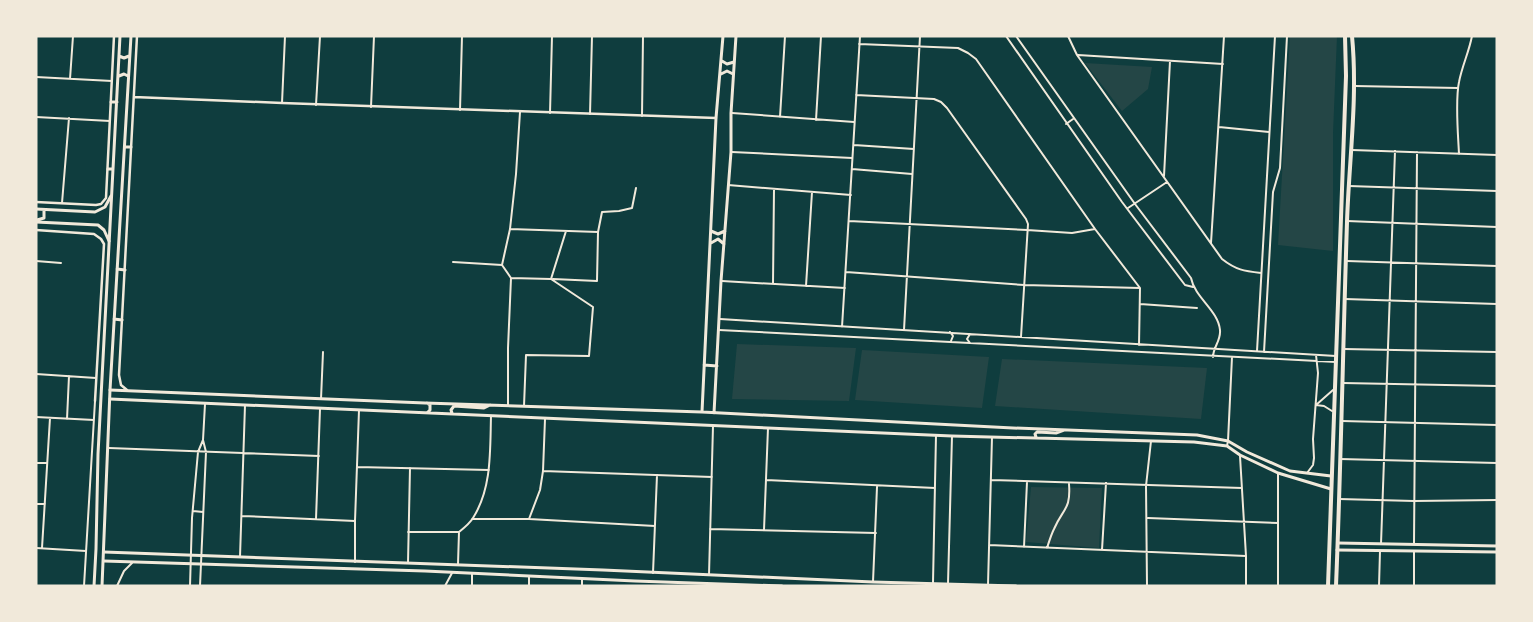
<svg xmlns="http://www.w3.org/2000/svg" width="1533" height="622" font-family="'DejaVu Sans',sans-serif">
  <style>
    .green { fill: #244646 }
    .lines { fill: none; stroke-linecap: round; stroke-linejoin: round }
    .minor { stroke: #f1e9da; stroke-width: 2 }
    .tertiary { stroke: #f1e9da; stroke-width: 2.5 }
    .secondary { stroke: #f1e9da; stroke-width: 3 }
    .primary { stroke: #f1e9da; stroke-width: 3 }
    .trunk { stroke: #f1e9da; stroke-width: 4 }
  </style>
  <rect width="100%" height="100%" fill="#0f3d3e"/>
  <path class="green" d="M1290 36H1337L1333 133V251L1278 245Z
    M1085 63 1152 67 1148 89 1122 111Z
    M737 344 856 348 849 401 732 399Z
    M862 350 989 357 982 408 855 400Z
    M1002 359 1207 368 1201 419 995 406Z
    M1031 487 1102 488 1099 548 1026 542Z"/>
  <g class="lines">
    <path class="minor" d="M1006 36 1122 202 1185 285 1193 287
      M1016 36 1135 204 1191 278C1195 298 1218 310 1220 330 1221 341 1213 347 1213 357
      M1068 36 1077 55 1222 259C1236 270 1244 271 1261 273
      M859 44 958 48 968 53 976 59 1095 229 1140 288 1139 345
      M1078 55 1223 64
      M36 77 112 81
      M70 79 73 36
      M1355 86 1458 88
      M856 95 934 99 941 102 947 108 1026 219 1028 224 1021 337
      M282 103 285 36
      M316 105 320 36
      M371 107 374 36
      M460 110 462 36
      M550 113 552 36
      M732 113 854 122
      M590 114 592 36
      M642 116 643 36
      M36 117 110 121
      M780 117 785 36
      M816 120 821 36
      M1066 124 1073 119
      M1219 127 1269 132
      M854 145 914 149
      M1352 150 1497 155
      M732 152 852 158
      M1459 154C1458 133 1455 101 1459 82 1462 66 1469 52 1472 36
      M852 169 912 174
      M1164 176 1170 61
      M728 185 851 195
      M1349 186 1497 191
      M62 203 69 118
      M1128 208 1167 182
      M849 221 1027 230 1072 233 1095 229
      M1347 221 1497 227
      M510 229 598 232 602 212 619 211 632 208 636 188
      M1211 243 1224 36
      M36 261 61 263
      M1347 261 1497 266
      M453 262 502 265
      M846 272 1024 285 1140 288
      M511 278 551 279 566 231
      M553 279 597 281 598 232
      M722 281 845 288
      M773 284 774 189
      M806 286 812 192
      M1345 299 1497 304
      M1140 304 1197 308
      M720 319 1336 356
      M842 327 860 36
      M719 330 1336 362
      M904 330 920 36
      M950 332 953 336 951 341
      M970 343 967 339 970 334
      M1344 349 1497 352
      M1257 351 1275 36
      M1264 352 1273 192 1280 168 1287 36
      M36 374 96 378
      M1343 383 1497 386
      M321 399 323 352
      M508 405V348L511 278 502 265 510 229 516 174 520 112
      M1316 405 1333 390
      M1316 405 1324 406 1332 411
      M524 406 526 355 589 356 593 307 551 279
      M36 417 94 420
      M67 419 69 376
      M1342 421 1497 425
      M1227 446 1228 441 1232 357
      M109 448 319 456
      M1240 456 1246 556V586
      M1340 459 1497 463
      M36 463H47
      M357 467 489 470
      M543 471 712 477
      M1278 473V586
      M1307 473 1313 465 1314 458 1313 439 1318 373 1316 355
      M766 480 935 488
      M991 480 1242 488
      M1339 499 1414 501 1497 500
      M36 504H45
      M193 511 203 512
      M242 516 355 521
      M1148 518 1278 523
      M316 519 320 409
      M472 519H529L655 526
      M529 519 540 490 543 471 545 419
      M710 529 876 533
      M764 530 768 428
      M408 532H459C464 528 470 523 473 518 492 488 490 451 491 416
      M1381 544 1395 151
      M1414 544 1417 152
      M989 545 1246 556
      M1024 547 1027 482
      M36 548 86 551
      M42 548 50 418
      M1047 548C1049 542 1051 535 1054 529 1063 508 1071 510 1069 484
      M1102 550 1106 483
      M240 557 245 405
      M355 562V521L359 410
      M408 563 410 468
      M458 564 459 532
      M653 573 657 475
      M709 575 713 426
      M873 582 877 487
      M933 583 936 435
      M948 584 952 436
      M988 585 992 437
      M84 586 95 401
      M117 586 124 571 132 563
      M190 586 192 518 198 452 203 440 205 404
      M200 586 206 452 203 440
      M445 586 452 573
      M472 586V573
      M529 586V576
      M582 586V579
      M1147 586 1146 486 1151 441
      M1379 586 1380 551
      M1414 586V551"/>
    <path class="tertiary" d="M134 97 282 103 716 118
      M36 202 96 205 101 204 106 198 114 36
      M36 230 94 234 101 239 104 244 95 401
      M127 390 121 385 119 375 137 36"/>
    <path class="secondary" d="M722 61 727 64 734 62
      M721 74 727 71 733 74
      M36 209 95 212 105 207 111 196
      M37 220 44 218V210
      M36 222 98 225 104 230 109 241
      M711 231 718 234 725 231
      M711 243 718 239 724 244
      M704 365 717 366
      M110 390 425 403 702 412 1013 428 1197 435 1228 441 1247 452 1290 471 1331 476
      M110 399 952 436 1194 442 1227 446 1240 455 1278 473 1331 489
      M702 412 716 118 723 36
      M427 413 430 410V405L427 403
      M452 413 451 410 454 406 484 408 490 405
      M714 413 721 281 731 152V113L736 36
      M1036 437 1035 434 1037 432 1056 433 1064 430
      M1338 543 1497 546
      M1337 550 1497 552
      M104 552 603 570 873 582 1016 586
      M104 561 425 571 635 581 782 586"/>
    <path class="primary" d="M119 56 124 58 129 56
      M119 76 124 74 128 76
      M111 102H117
      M125 147H131
      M108 169H113
      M117 269 125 270
      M114 319 122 320
      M94 586 96 549 98 454 120 36
      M102 586 110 390 131 36"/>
    <path class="trunk" d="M1328 586 1346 76 1345 36
      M1336 586C1341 464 1343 343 1347 222 1349 160 1358 98 1352 36"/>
  </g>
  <rect width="1533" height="622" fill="none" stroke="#f1e9da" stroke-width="75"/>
</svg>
